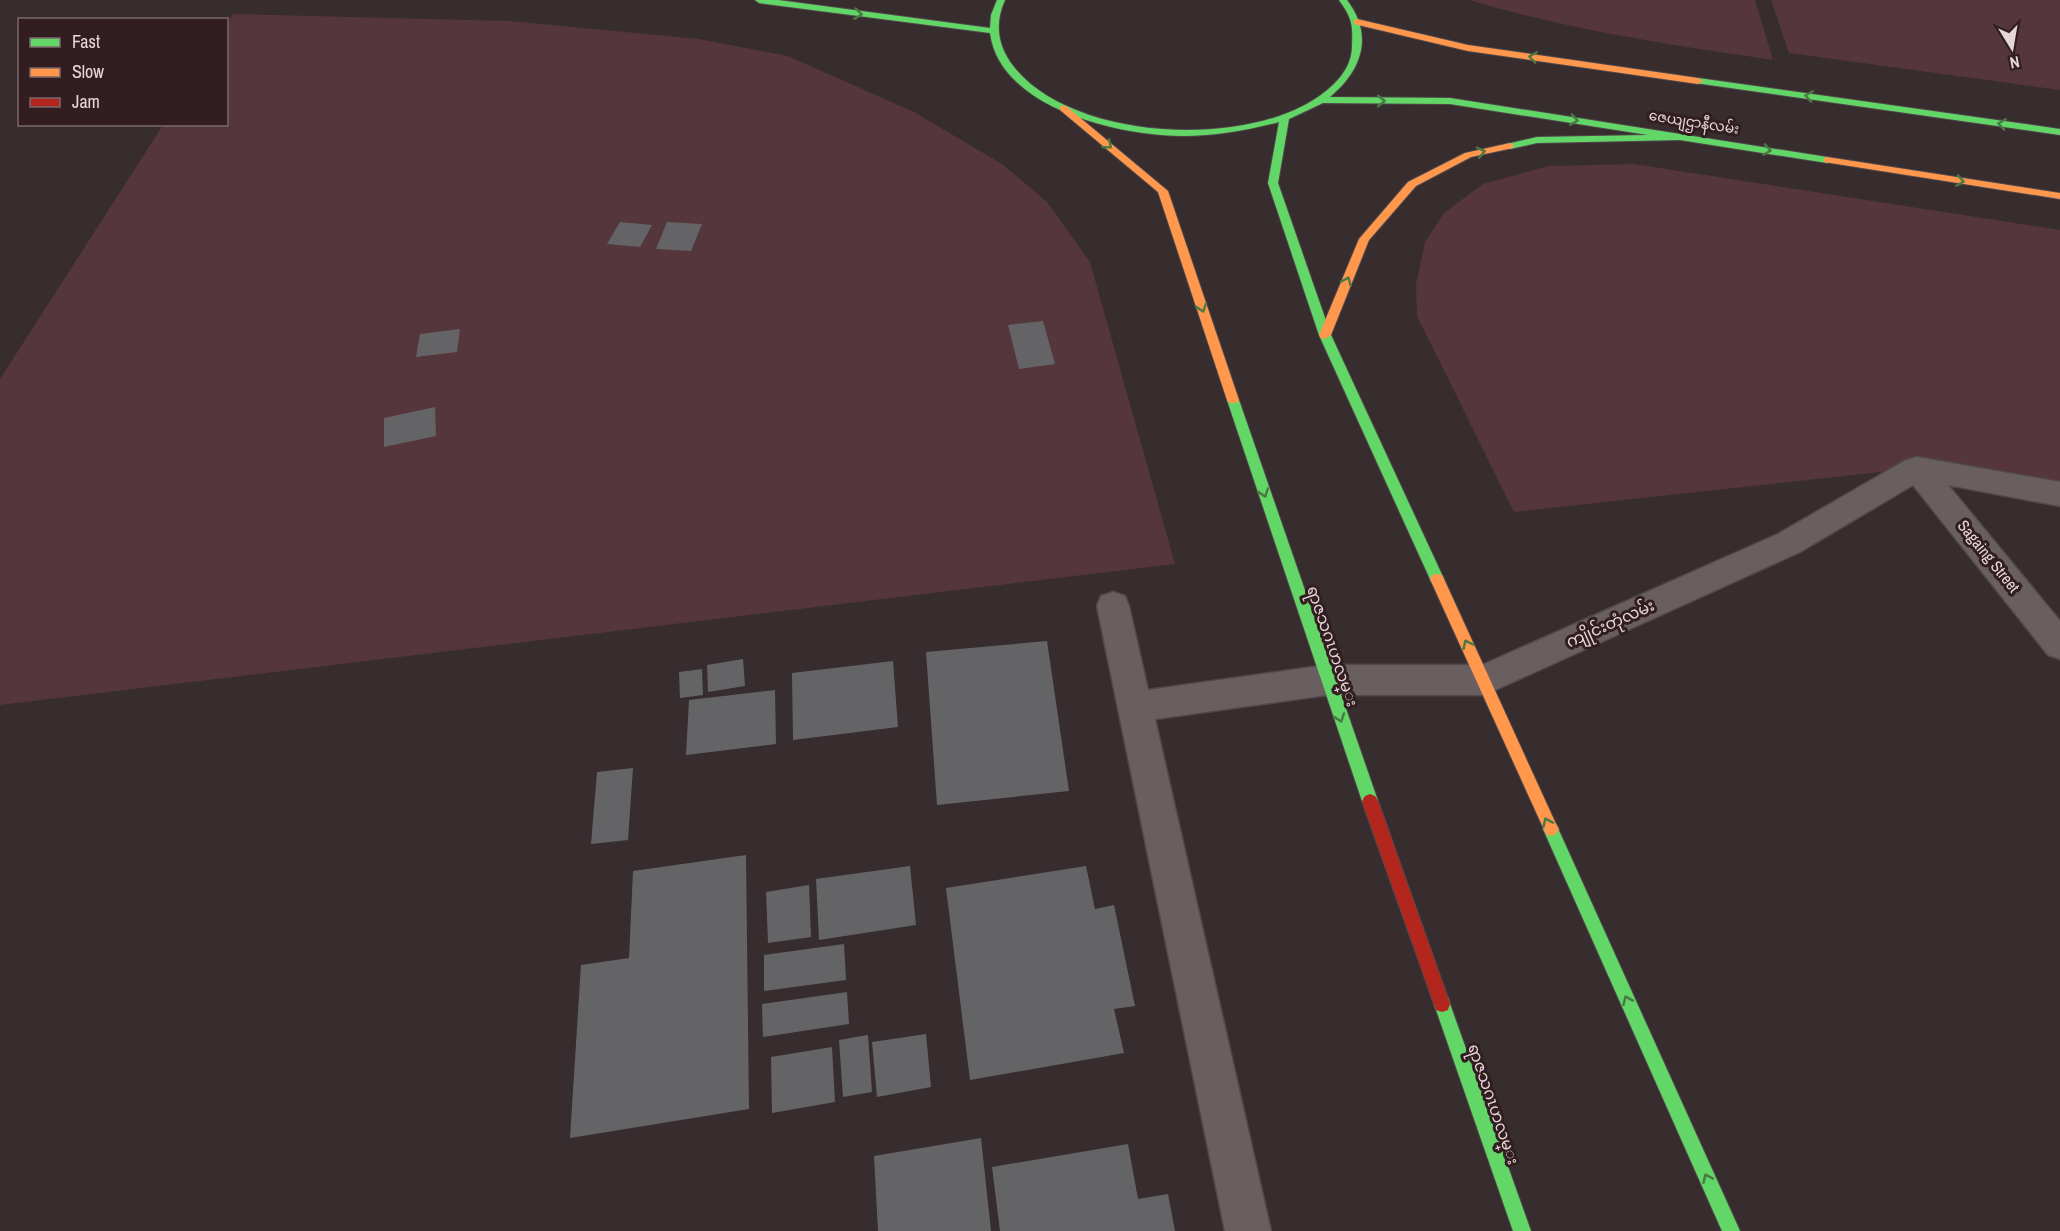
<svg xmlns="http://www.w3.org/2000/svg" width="2060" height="1231" font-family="'Archivo Narrow','Noto Sans Myanmar',sans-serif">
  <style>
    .green { fill: #54363c }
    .building { fill: #646467 }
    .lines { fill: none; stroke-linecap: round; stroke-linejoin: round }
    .street-casing { stroke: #52484a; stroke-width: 3 }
    .fast-casing { stroke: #52484a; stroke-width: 2 }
    .slow-casing { stroke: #52484a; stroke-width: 2 }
    .jam-casing { stroke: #52484a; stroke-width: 2 }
    .street { fill: #695f60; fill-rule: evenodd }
    .fast { fill: #63d668; fill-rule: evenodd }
    .slow { fill: #ff974d; fill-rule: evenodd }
    .jam { fill: #b3261e; fill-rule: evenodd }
    .oneway { stroke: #4a7a44 }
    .labels { text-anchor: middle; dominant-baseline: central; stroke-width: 6; stroke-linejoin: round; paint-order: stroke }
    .far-street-label { font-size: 14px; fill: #e5d7d9; stroke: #321e21 }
    .street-label { font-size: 16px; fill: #e5d7d9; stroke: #321e21 }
  </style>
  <rect width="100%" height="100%" fill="#372c2e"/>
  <path class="green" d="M1469 0H1755L1773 60C1670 45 1569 30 1469 0Z
    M1771 0H2060V90L1789 53Z
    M233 14 510 21 699 39 788 56 914 112 1002 164 1047 202 1090 262 1175 564 0 705V379L163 125 226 124 227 24Z
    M1634 164 2060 230V490L1917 468 1514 512 1417 316 1416 284 1425 242 1444 213 1483 184 1549 166Z"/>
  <path class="building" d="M620 222 652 225 640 247 607 244Z
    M667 222 702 224 691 251 656 249Z
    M1043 321 1055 364 1019 369 1008 325Z
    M460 329 457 352 416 357 420 334Z
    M435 407 436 436 384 447V418Z
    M1047 641 1069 791 937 805 926 652Z
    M743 659 745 686 708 692 707 665Z
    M893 661 898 727 793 740 792 673Z
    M702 669 703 695 680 698 679 672Z
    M775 690 776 744 686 755 689 700Z
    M633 768 628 840 591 844 597 772Z
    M746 855 749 1109 570 1138 581 965 629 958 633 871Z
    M910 866 916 925 819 940 816 879Z
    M1086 866 1095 909 1114 905 1135 1006 1114 1009 1124 1053 970 1080 946 888Z
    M809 885 811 937 768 943 766 892Z
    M844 944 846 980 764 991V955Z
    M847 992 849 1024 763 1037 762 1004Z
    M926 1034 931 1087 877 1097 872 1042Z
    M868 1035 872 1092 843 1097 839 1040Z
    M832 1047 835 1102 772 1113 771 1057Z
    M981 1138 991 1231H878L874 1156Z
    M1128 1144 1138 1199 1168 1194 1175 1231H1000L992 1167Z"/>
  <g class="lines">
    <defs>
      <path id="street" d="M1917 457 2060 482V506L1948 485 2060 621V659L2048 655 1913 485 1800 552 1484 695H1327L1155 719 1271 1231H1225L1097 606 1101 596 1113 592 1125 596 1129 606 1148 690 1327 665H1482L1778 534 1906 460Z"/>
      <path id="fast" d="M755 0H778L990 28 991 15 997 0H1005C994 24 998 47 1014 67 1073 142 1255 150 1326 91 1340 80 1352 65 1352 46 1353 24 1352 18 1339 0H1347C1374 36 1362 70 1330 97L1450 98 1827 157 1832 160 1827 163 1680 140 1537 143 1510 149 1507 148V144L1537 137 1648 135 1450 104 1323 103 1289 119 1278 183 1331 335 1444 579 1442 583H1432L1430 579 1319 335 1268 183 1279 122C1248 130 1216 136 1183 136 1121 136 1000 109 990 33L759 3Z
        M1698 78 2060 129V135L1695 83 1693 81Z
        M1233 396 1239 400 1378 801 1375 806 1370 808 1365 806 1362 801 1227 400Z
        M1551 822 1556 824 1740 1231H1722L1543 829 1546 824Z
        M1442 996 1448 998 1450 1004 1531 1231H1513L1434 1004 1436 998Z"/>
      <path id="slow" d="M1357 19 1468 45 1698 78 1703 81 1698 84 1468 51 1354 24V20Z
        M1060 106H1066L1168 191 1239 400 1237 403H1229L1227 400 1158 192 1060 110Z
        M1510 143 1513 144V148L1471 157 1416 186 1369 240 1331 335 1325 339 1321 338 1319 335 1359 239 1408 182 1465 153Z
        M1827 157 2060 193V199L1824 162V158Z
        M1437 574 1442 575 1444 579 1556 824 1559 829 1556 834 1551 836 1546 834 1430 579 1432 575Z"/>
      <path id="jam" d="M1370 794 1375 796 1378 801 1450 1004 1448 1010 1442 1012 1436 1010 1434 1004 1362 801 1365 796Z"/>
    </defs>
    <use href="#street" class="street-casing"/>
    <use href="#fast" class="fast-casing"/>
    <use href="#slow" class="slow-casing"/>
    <use href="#jam" class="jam-casing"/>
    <use href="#street" class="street"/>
    <use href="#fast" class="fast"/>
    <use href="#slow" class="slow"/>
    <use href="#jam" class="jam"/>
  </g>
  <defs><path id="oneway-chevron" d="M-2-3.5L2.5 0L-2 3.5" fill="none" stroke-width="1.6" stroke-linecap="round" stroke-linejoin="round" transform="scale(1.5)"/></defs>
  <g class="oneway">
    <use href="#oneway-chevron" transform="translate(858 14) rotate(7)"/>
    <use href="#oneway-chevron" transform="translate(1533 57) rotate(-172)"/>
    <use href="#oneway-chevron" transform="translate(1809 96) rotate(-172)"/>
    <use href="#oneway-chevron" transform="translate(1381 101)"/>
    <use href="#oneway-chevron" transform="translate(1574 120) rotate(9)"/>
    <use href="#oneway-chevron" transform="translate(2002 124) rotate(-172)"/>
    <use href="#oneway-chevron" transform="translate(1108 145) rotate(40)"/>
    <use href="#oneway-chevron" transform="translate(1767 150) rotate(9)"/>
    <use href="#oneway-chevron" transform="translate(1481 152) rotate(-13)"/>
    <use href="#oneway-chevron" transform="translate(1960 181) rotate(9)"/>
    <use href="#oneway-chevron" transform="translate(1347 281) rotate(-68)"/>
    <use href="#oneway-chevron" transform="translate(1202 308) rotate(71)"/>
    <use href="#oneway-chevron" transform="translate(1264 493) rotate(71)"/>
    <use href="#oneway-chevron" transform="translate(1467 644) rotate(-115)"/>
    <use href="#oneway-chevron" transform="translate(1340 718) rotate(71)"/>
    <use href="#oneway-chevron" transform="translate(1547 822) rotate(-114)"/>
    <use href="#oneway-chevron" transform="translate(1627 1000) rotate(-114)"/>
    <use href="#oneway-chevron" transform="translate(1707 1178) rotate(-114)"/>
  </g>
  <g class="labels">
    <g class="far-street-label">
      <text transform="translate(1694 122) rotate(9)">ဇေယျဌာနီလမ်း</text>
    </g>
    <g class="street-label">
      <text transform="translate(1989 556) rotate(51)">Sagaing Street</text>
      <text transform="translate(1610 623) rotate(-24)">ကျိုင်းတုံလမ်း</text>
      <text transform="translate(1333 646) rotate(71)">ရာဇသဂၤဟလမ္း</text>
      <text transform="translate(1494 1104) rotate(71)">ရာဇသဂၤဟလမ္း</text>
    </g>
  </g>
  <rect x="18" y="18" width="210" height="108" fill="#321e21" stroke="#7a686b" stroke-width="1.5"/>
  <rect x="30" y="38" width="30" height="9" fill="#63d668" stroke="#7a686b" stroke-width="1.5"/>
  <text x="72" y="48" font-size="18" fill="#e5d7d9">Fast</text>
  <rect x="30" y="68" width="30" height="9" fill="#ff974d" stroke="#7a686b" stroke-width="1.5"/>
  <text x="72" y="78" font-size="18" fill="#e5d7d9">Slow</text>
  <rect x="30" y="98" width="30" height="9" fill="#b3261e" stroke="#7a686b" stroke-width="1.5"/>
  <text x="72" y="108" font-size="18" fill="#e5d7d9">Jam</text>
  <g transform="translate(2012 48) rotate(169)" stroke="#321e21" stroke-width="4.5" paint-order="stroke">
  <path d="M0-4.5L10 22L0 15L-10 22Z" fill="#e5d7d9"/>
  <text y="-9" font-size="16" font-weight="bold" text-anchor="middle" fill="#e5d7d9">N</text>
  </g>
</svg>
